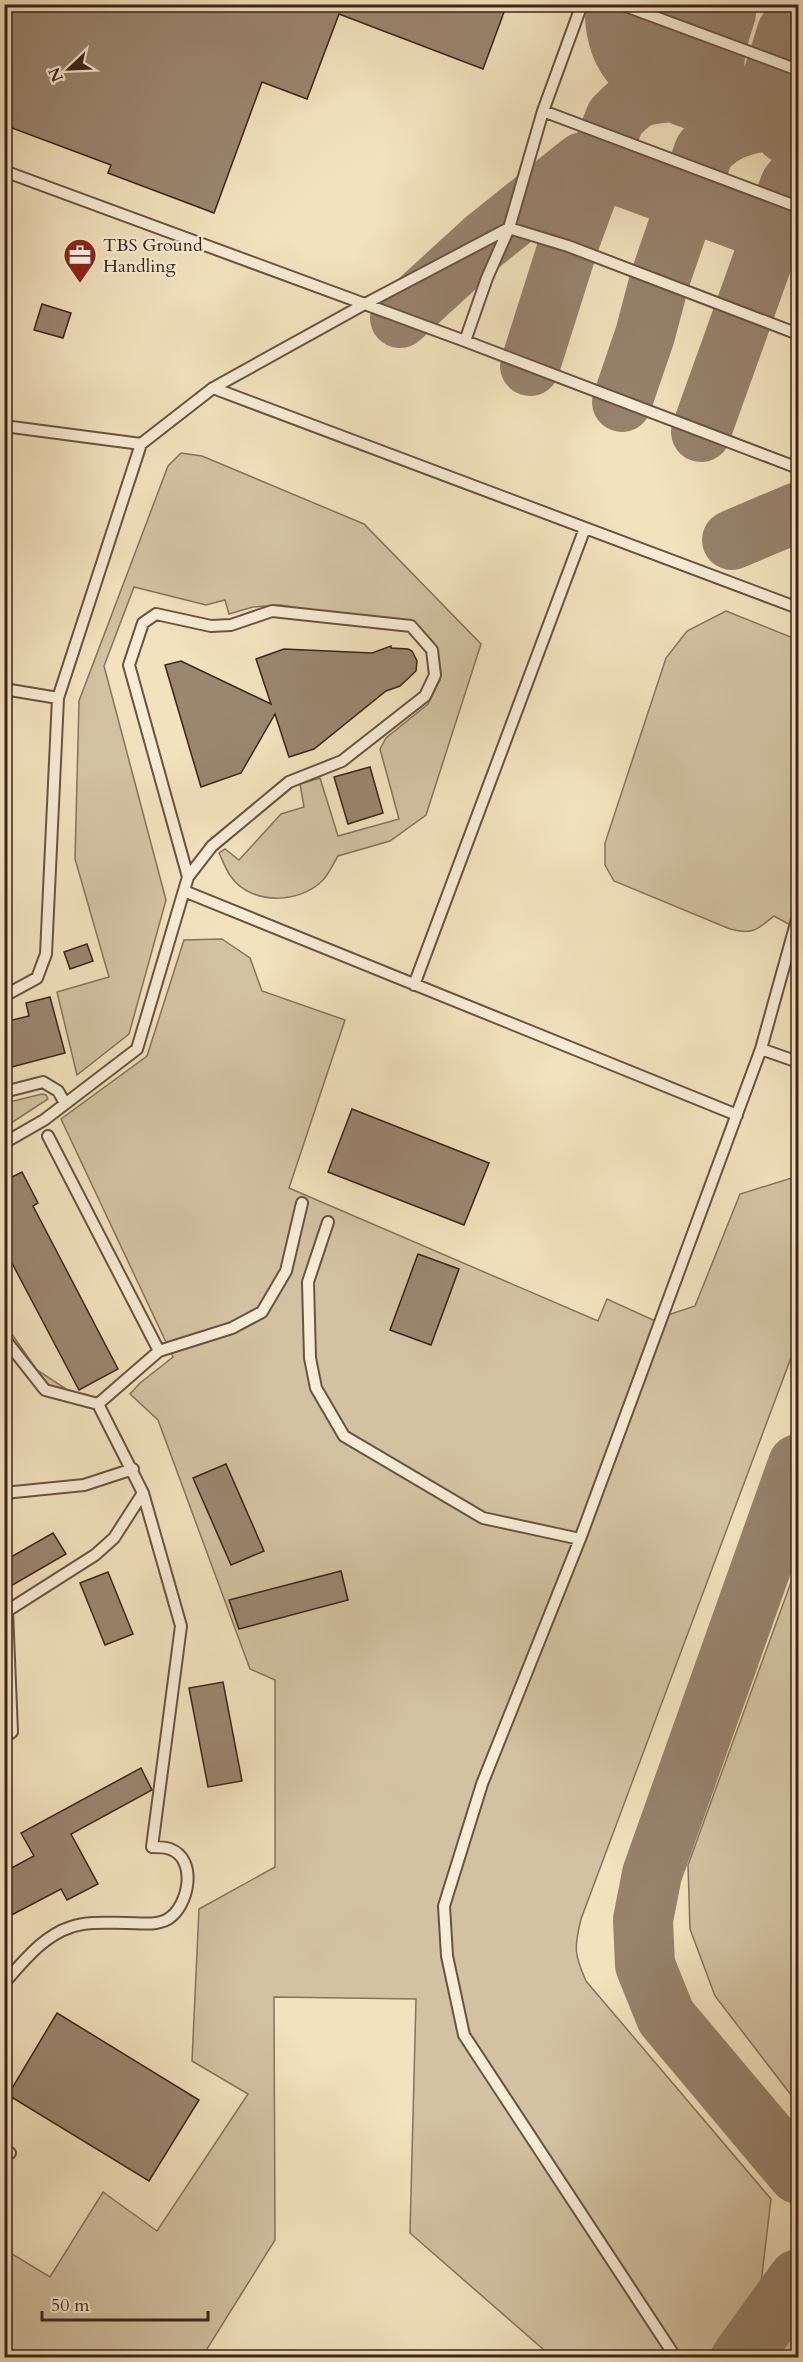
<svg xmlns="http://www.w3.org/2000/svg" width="803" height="2362" font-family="Cardo,serif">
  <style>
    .green { fill: #d3c2a2; stroke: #88725e; stroke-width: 1.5 }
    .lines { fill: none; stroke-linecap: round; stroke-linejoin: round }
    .taxiway { stroke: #97826c; stroke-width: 60 }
    .building { fill: #9b866f; stroke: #3c231a; stroke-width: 1.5 }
    .lane-casing { stroke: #6a5343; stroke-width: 14 }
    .lane { stroke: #f7ecd5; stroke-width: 10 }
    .labels { text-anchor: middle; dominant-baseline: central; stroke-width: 4.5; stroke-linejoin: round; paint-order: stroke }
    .poi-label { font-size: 18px; fill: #3c231a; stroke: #f7ecd5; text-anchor: start }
  </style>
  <rect width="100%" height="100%" fill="#f2e2be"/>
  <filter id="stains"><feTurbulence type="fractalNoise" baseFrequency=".00333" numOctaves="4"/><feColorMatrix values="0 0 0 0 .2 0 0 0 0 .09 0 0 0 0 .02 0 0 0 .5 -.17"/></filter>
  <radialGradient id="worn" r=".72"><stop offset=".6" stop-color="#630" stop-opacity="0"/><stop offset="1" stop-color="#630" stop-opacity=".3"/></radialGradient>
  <path class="green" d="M181 453 202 456 364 524 481 644 426 815 390 841 338 856C333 864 329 874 323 880 300 904 252 905 232 878 226 871 223 861 219 853L225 849 239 860 281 814 304 807 300 784 320 778 338 836 399 819 380 749 386 738 428 704 440 680 433 648 411 627 280 605 253 607 229 614 225 600 206 605 134 587 104 666 166 900 129 1034 77 1075 57 992 109 977 75 859 79 701 168 466Z
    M726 611 798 640V960L793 956 791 942 794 927 774 916C757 930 752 935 730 929L614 881 605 865V843L666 658 687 631Z
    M222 939 250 958 262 991 345 1020 289 1188 598 1321 607 1299 653 1320 695 1306 740 1194 798 1176V1339L581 1919C574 1948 574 1954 586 1981L771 2199 761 2283 707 2357H552L410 2233 416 1999 274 1997 275 2240 202 2357H5L4 2249 50 2277 103 2192 157 2231 248 2094 192 2061 199 1909 275 1867V1680L250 1669 158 1420 130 1394 140 1383 173 1357 61 1119 147 1056 184 940Z
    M42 1094 46 1095 48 1099 5 1127V1103Z
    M4 1323 37 1370 75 1395 52 1389 5 1331Z
    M798 1563V2104L715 1996 690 1929 688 1865Z
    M798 2317V2357H770Z"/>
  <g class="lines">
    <path class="taxiway" d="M617 4C614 15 615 22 617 32 625 73 659 87 694 100
      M668 4C655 40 656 58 672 92
      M726 13C711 58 706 79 740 117
      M785 133 775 109 770 86 787 32
      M400 318 484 241 583 162 798 242
      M530 366 568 246 615 118C635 96 643 94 672 92
      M622 402 645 335 659 282 704 151C719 134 733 128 756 123
      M701 432 784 201 790 185 798 175
      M732 540 798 512
      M798 1464 652 1874 643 1920 645 1965 666 2017 798 2174
      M741 2358 798 2279"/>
  </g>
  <path class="building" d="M4 4H507L483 69 339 14 307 99 262 82 214 213 108 173 111 165 4 125Z
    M42 304 71 313 63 338 34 330Z
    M391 646V648L408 649 412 651 417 661 416 671 400 686 386 691 314 749 289 757 275 714 241 773 201 787 165 665 181 661 271 704 256 659 284 649 372 653Z
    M370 767 383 813 348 824 334 777Z
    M87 944 93 961 70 969 64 952Z
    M50 997 65 1053 4 1069V1022L29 1016 26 1003Z
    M352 1109 489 1163 464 1225 328 1172Z
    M22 1172 38 1203 33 1206 118 1369 79 1390 4 1248V1181Z
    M418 1254 459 1269 431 1345 390 1330Z
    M226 1464 264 1551 231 1565 193 1478Z
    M53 1533 66 1554 4 1590V1561Z
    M341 1571 348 1600 239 1629 229 1600Z
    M108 1572 133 1634 105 1645 80 1583Z
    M223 1682 242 1781 208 1787 189 1688Z
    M141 1768 152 1790 71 1834 98 1884 67 1900 61 1889 4 1919V1872L34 1856 21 1833Z
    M57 2013 199 2100 149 2181 8 2095Z"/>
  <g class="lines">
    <defs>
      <path id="lane" d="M582 4 543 111 509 228 487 278 465 341 798 468
        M620 4 798 70
        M543 111 798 207
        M4 171 465 341
        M213 388 798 608
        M4 426 141 444
        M4 689 58 698
        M184 891 737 1115
        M414 985 585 528
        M4 996 37 978 46 954 58 698 141 444 213 388 363 305 509 228 568 246 798 334
        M761 1049 798 1062
        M4 1092 43 1082 58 1091 65 1103
        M48 1136 159 1351 98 1404
        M4 1143 44 1120 137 1049 188 877 212 846 289 782 342 761 425 696 435 675 432 650 411 626 272 611 231 625 211 626 156 614 143 623 129 665 188 877
        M328 1222 308 1282 310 1358 316 1388 344 1436 483 1518 580 1539
        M4 1338 45 1390 98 1404 143 1493 181 1626 152 1847C157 1847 165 1847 170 1849 198 1859 189 1906 168 1919 156 1926 139 1923 127 1923 109 1923 88 1921 71 1927 43 1936 24 1961 4 1983
        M159 1351 232 1328 262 1312 286 1271 302 1203
        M4 1493 84 1485 133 1469
        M4 1737 12 1732 7 1611 95 1555 114 1538 143 1493
        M4 2150 10 2153
        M676 2358 464 2035 447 1956 444 1906 482 1784 580 1539 761 1049 798 916"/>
    </defs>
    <use href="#lane" class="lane-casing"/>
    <use href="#lane" class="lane"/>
  </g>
  <defs>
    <symbol id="office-pin" viewBox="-11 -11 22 30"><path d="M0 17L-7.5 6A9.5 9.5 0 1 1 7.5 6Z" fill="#8f2418" stroke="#f7ecd5"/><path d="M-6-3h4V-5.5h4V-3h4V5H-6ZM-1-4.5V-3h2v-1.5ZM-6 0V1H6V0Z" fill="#fff"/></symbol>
  </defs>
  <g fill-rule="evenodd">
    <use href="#office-pin" x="61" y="236" width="38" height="52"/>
  </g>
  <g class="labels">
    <g class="poi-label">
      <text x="103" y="245">TBS Ground<tspan x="103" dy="21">Handling</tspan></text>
    </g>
  </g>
  <rect width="803" height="2362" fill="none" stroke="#f2e2be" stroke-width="24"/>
  <rect x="6" y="6" width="791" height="2350" fill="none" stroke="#3c231a" stroke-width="3"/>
  <rect x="12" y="12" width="779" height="2338" fill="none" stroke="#3c231a" stroke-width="1.5"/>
  <g transform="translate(69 69) rotate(247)" stroke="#f7ecd5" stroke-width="4.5" paint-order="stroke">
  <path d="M0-4.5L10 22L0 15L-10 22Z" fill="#3c231a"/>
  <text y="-9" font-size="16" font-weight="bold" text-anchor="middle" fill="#3c231a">N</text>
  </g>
  <path d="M42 2311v9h166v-9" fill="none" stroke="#3c231a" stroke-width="3"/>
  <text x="51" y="2311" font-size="18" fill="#3c231a" stroke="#f7ecd5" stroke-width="4.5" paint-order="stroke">50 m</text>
  <rect width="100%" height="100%" filter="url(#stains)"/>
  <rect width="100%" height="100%" fill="url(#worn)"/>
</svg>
